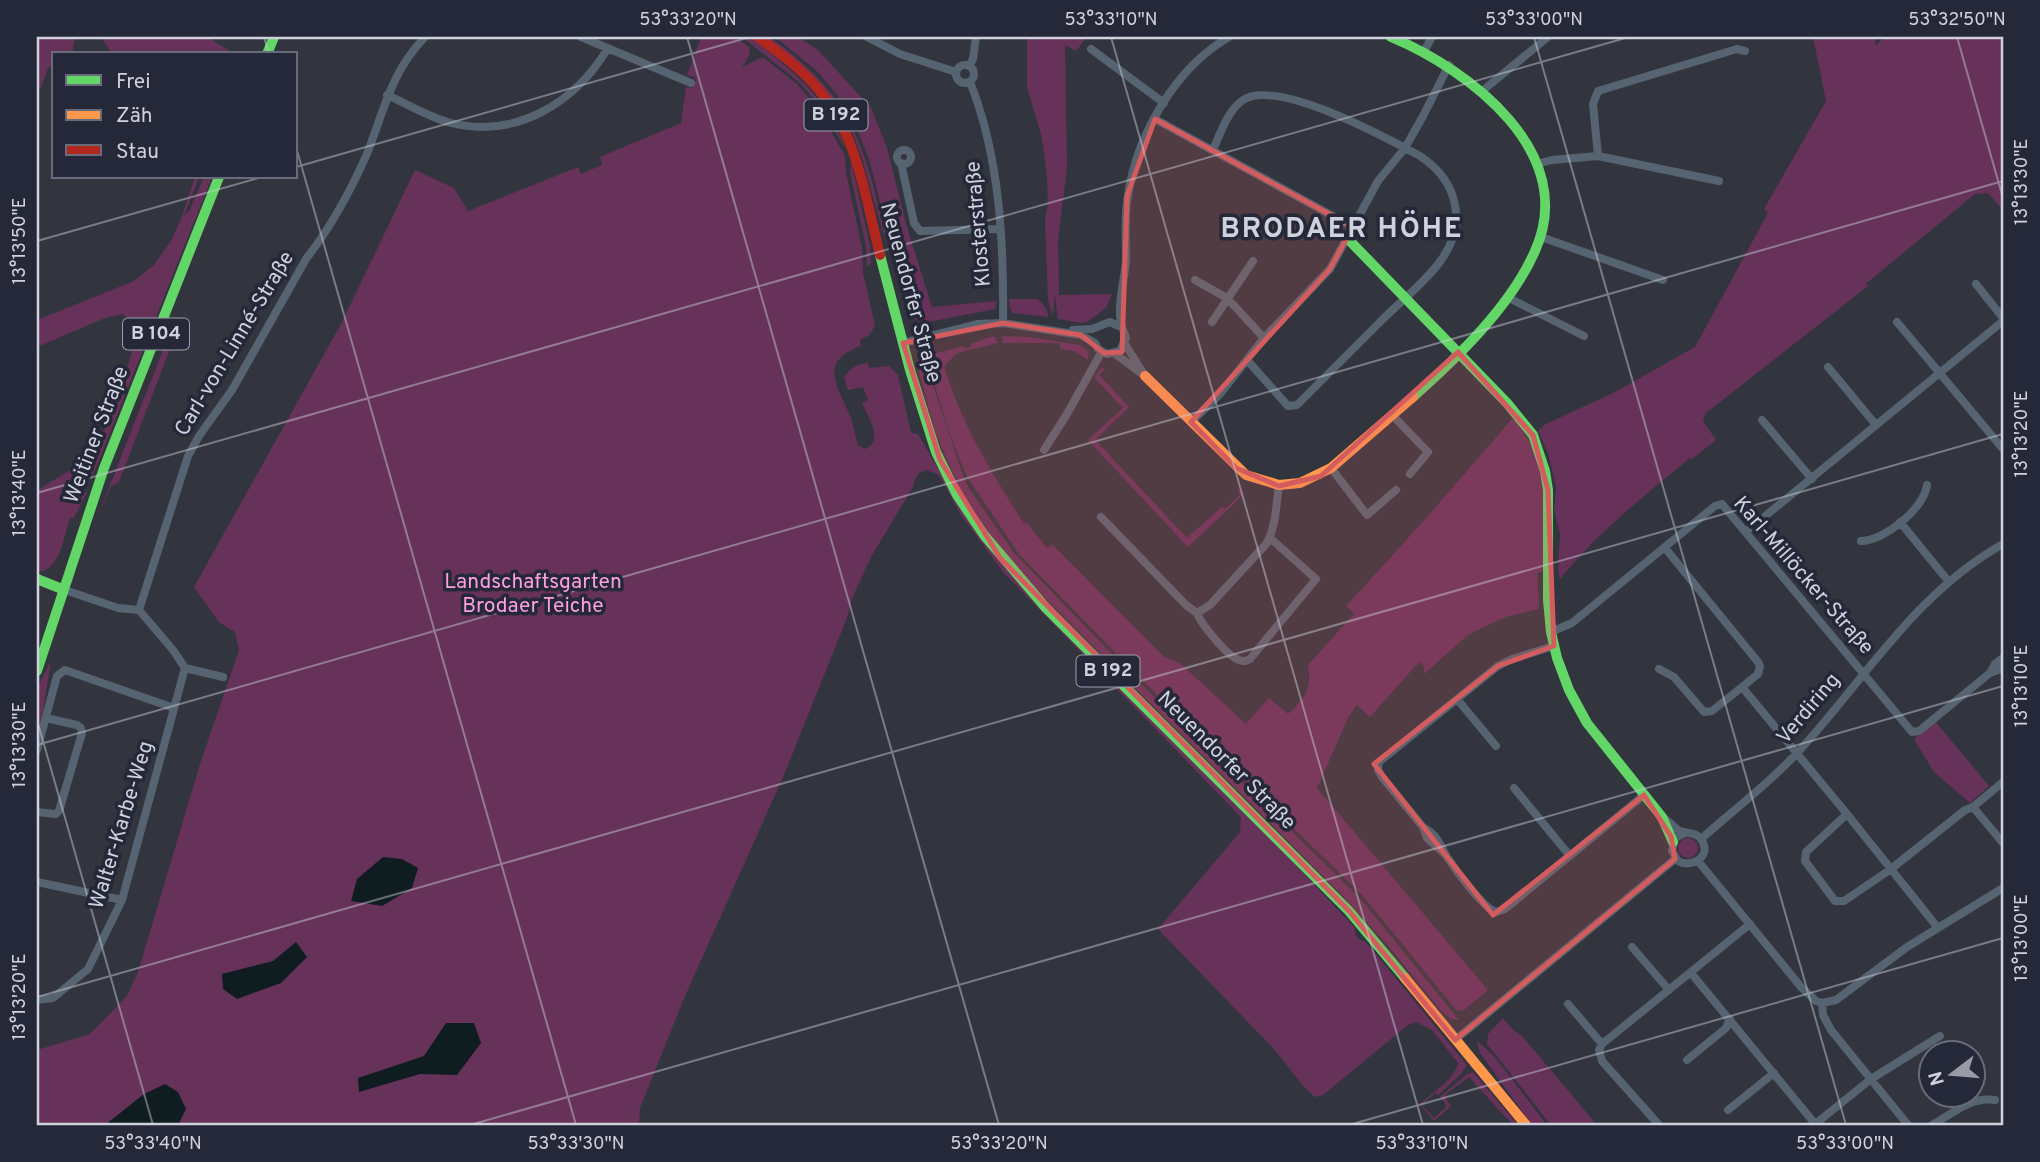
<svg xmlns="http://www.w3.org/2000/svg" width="2040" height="1162" font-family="Overpass,sans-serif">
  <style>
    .green { fill: #66325a }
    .water { fill: #0f1d21 }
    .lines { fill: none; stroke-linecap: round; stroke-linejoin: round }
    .street { stroke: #556470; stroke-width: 8 }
    .fast { stroke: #63d668; stroke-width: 10 }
    .slow { stroke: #ff974d; stroke-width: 10 }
    .jam { stroke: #b3261e; stroke-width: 10 }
    .marked { fill: #d45b5e; fill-opacity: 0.2; stroke: #d45b5e; stroke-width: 5; stroke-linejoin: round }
    .ticks { fill: none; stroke: #cfd2dd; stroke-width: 2; stroke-opacity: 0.45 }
    .labels { text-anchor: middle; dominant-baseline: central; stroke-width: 7; stroke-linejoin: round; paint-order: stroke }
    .shield { fill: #242838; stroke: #9c9fac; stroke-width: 2 }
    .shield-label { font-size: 19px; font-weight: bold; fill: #cfd2dd }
    .street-label { font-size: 21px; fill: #cfd2dd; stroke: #242838 }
    .park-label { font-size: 21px; fill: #ff9ee2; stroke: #242838 }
    .district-label { font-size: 28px; font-weight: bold; letter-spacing: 2px; fill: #cfd2dd; stroke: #242838 }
    .neatline { fill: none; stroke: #cfd2dd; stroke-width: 2.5 }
    .ticks-label { font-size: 18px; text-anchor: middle; fill: #cfd2dd }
  </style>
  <rect width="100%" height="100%" fill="#33353e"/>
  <path class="green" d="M37 37H75L72 54H54V65L48 68 41 87 37 90Z
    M101 37H208L234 54H112Z
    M699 37H735L749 47 750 55 742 67 763 57 797 84 814 104 845 155 846 172 862 248 863 273 875 326 869 335 860 340 861 346C816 362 839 388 851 418 854 427 855 436 858 445L865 449C885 441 868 417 862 403L868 400 863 387 848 390 844 378C850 368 857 364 868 363L869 368 889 366 898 375 911 433 918 434 964 513 1355 928V934L1360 940 1366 942 1467 1065 1461 1074 1438 1095 1435 1093 1422 1105 1434 1118 1447 1106 1440 1097 1467 1074 1473 1072 1518 1125H1513L1469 1077 1446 1094 1445 1098 1451 1106 1434 1121 1420 1104C1432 1093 1455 1079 1458 1063L1432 1030 1416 1022 1408 1025 1323 1095 1315 1097 1304 1087 1274 1049 1158 929 1240 832 1241 817 1004 573 961 515 939 475 927 470C917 472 915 477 913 487L871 557 853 596 847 618 784 775 685 996 640 1108 639 1125H37V1050L90 1034 127 996 138 972 200 764 239 650 235 632 219 622 194 587 341 324 415 170 454 188 468 211 578 167 581 174 602 165 600 157 681 123 686 87 692 88 696 81 694 77 687 75 700 40Z
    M742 37H751C790 69 828 98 845 148L817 102 800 83Z
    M765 37 774 40C825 79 850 108 869 171 875 190 878 210 885 228 888 237 893 244 897 252L891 251 882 229 861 155 850 127 838 106Z
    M775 37H798L818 50 871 108 887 148 906 224 932 307 997 301 995 309 923 323 914 319 898 251 884 218 870 162 856 126 838 96 817 71Z
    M1027 37H1087L1076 51 1065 45 1067 167 1058 240 1059 295 1112 294 1106 308 1087 322 1082 323 1058 319 1055 295 1053 316 1048 300 1045 221 1048 203 1047 176 1042 138 1027 87Z
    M1813 37H1876L1875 45 1886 37H2003V210L1988 193 1975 194 1868 282H1865L1868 286 1706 413 1703 421 1716 440 1692 459 1690 458C1645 495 1597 533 1560 579L1558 569 1560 534 1554 511 1556 487 1548 453 1538 431 1544 425 1615 392 1695 347 1768 213 1764 209 1826 101Z
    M851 161 870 246 871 263 867 267 866 247 850 172Z
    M195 177H199L184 216 189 211 204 177H212L94 473 80 481 83 491 87 492 74 518H70C64 535 60 572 37 572V491C52 480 73 471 86 457 111 433 129 367 136 333L133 325 123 314 105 318 37 347V320L134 281 154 265 171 241 181 219Z
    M1009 299H1038L1047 309 1048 317 1013 313 1010 309Z
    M172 327 175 328V336L119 482 111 486 96 521Z
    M1004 336 1029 337 1079 345C1086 348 1090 352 1088 360L1074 351 1061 349 1059 343H1003L1002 337Z
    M990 337H995L998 343 957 353 944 366C961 424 992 473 1024 524L1026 522 1047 548 1052 544 1163 656 1181 664 1246 724 1269 698 1288 714C1305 697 1312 691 1308 665L1354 614 1346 606C1403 545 1458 482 1512 419L1516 421C1525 435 1535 449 1539 465 1547 493 1543 541 1544 571L1537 573 1539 609 1505 617 1468 635 1424 674V666L1419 662 1370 717 1357 705 1349 716 1317 788 1488 990 1464 1010 1457 1011 1362 895 1144 682 1019 554 966 475 949 432 933 379 924 363 929 355 964 346 965 349 971 347V344Z
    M1102 367 1105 369 1099 375 1129 407 1095 440 1187 538 1222 507 1225 509 1240 495 1237 488 1244 494 1188 547 1088 440 1123 408 1094 377Z
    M921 368 931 380 963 476 970 490 1014 553 1147 690 1360 898 1459 1020 1451 1019 1441 1011 1387 944 1342 895 1035 588 992 538 957 483 936 434 918 369Z
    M51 661C46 688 44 713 37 739V688Z
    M1935 721 1989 786 1970 803 1934 772 1914 739Z
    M1678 848a10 10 0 1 1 20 0a10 10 0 1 1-20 0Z
    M1503 1018 1512 1029 1522 1036 1597 1125H1551L1487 1044 1488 1034Z
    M1477 1041 1494 1056 1547 1125H1532L1480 1053Z"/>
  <path class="water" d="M383 857 402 859 418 868 412 888 382 906 351 901 357 879Z
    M296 942 307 957 281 983 237 999 223 989 222 974 273 961Z
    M446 1023H474L481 1043 457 1075 420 1074 359 1092 358 1078 424 1056Z
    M165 1084 178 1092 186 1109 178 1125H105L144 1094Z"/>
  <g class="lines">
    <path class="street" d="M581 37 691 83
      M867 37 900 54 956 72
      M1091 49 1164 103
      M1424 51 1432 37
      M956 74a9 9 0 1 1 18 0a9 9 0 1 1-18 0Z
      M969 66 973 59 976 37
      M970 82C1000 157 1004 243 1003 323
      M1482 91 1548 37
      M387 95C408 104 428 117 451 123 516 139 575 103 608 48
      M1155 119 1353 227
      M1213 150C1220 134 1228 110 1243 100 1277 78 1387 138 1420 156 1459 182 1468 225 1439 263 1423 284 1400 302 1381 321 1353 349 1325 377 1297 405L1288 406 1247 360
      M897 157a7 7 0 1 1 14 0a7 7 0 1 1-14 0Z
      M1598 156 1593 104 1598 91 1737 49 1745 51
      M901 163 914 223 920 231 1000 229
      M1537 164 1552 160 1598 156 1719 181
      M1541 237 1663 280
      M1195 280 1227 298 1264 338
      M1976 284 2003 318
      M1507 297 1584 336
      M1212 322 1253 261
      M1897 322 2003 449
      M1073 330 1092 329 1110 322 1121 327
      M903 343 978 324 1003 323 1081 335 1095 343 1098 349 1107 354 1120 351 1126 338C1125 333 1122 329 1121 324 1117 304 1125 279 1126 259 1126 238 1124 216 1128 195 1137 135 1175 68 1229 37
      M1114 353 1145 376 1125 344
      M1828 367 1876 425
      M1393 416 1428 452 1410 474
      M1762 420 1812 479
      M1191 422 1220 394 1264 338 1330 269 1378 181 1405 148 1423 116 1449 65
      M1044 450 1067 414 1102 351
      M1331 468 1367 515 1396 490
      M1101 517 1186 605 1197 613 1210 605 1266 544C1276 528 1276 505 1279 486
      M1900 522 1949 582
      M1747 531 2003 321
      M1861 541C1884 541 1924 509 1927 485
      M1665 548 1758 662 1760 666 1758 674 1742 687 1847 814 1806 852 1805 861 1835 901H1844L1891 869 1965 810 1973 807
      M62 589 118 608 139 610
      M139 610 188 456 199 436 232 390 306 259C330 228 350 192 366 156 384 112 390 73 425 37
      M1197 613C1201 624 1227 656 1239 660 1244 662 1245 661 1250 659L1316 579 1270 538
      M1551 632 1572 623 1715 506 1722 504 1912 732 1919 731 1990 673 1995 664 2003 658
      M185 668 223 677
      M1659 669 1674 677 1704 712 1712 711 1742 687
      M1990 673 2003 668
      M1457 699 1496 746
      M37 750 57 676 65 670 174 708
      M2003 782 1973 807 2003 843
      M1514 788 1570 856
      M37 812 56 814 59 811 82 733 81 728 77 725 46 718
      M1847 814 1938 928
      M1662 817C1669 821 1674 828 1680 831 1688 834 1696 832 1701 839 1713 856 1692 869 1678 861L1672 851 1675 838 1685 833
      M1423 827C1437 834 1440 845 1447 857 1455 869 1484 909 1496 912L1505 909 1644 795
      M1701 839C1737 807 1776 778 1808 741 1870 671 1919 591 2003 544
      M1446 855 1427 838 1423 827 1382 777 1378 770 1379 762 1498 666 1512 659 1554 646
      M1698 861 1801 987 1816 1001 1822 1003 1836 1000 1907 947 2003 888
      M37 882 122 900
      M1632 947 1669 990
      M1691 973 1816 1125
      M37 1000 53 998 88 969 122 900 185 668 173 650 139 610
      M1822 1003 1823 1015 1831 1030 1908 1125
      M1568 1004 1602 1044
      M1455 1040 1675 859
      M1687 1060 1726 1028 1730 1019
      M1728 1110 1774 1073
      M1659 1125 1602 1061 1599 1050 1602 1044 1750 924
      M1814 1125 1871 1079 1940 1036
      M1932 1125C1952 1114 1971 1096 1995 1100"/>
    <path class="fast" d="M1391 37C1470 70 1579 153 1535 251 1511 306 1457 358 1413 397
      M267 54 274 37
      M1348 239 1507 403 1533 435 1545 471 1548 490V600L1551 632 1557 658 1569 690 1587 723 1662 817 1673 842
      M880 255 910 370 936 452 957 495 984 535 1046 608 1349 911 1405 978
      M37 579 62 589
      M37 671 104 468 219 177"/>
    <path class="slow" d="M1145 376 1246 475 1279 485 1300 483 1331 468 1413 397
      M1405 978 1526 1125"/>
    <path class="jam" d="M758 37C779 53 802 69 819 90 857 135 866 199 880 255"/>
  </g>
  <path class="marked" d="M1155 119 1353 227 1330 269 1191 422 1236 468 1279 486 1321 476 1458 352 1533 435 1548 490 1554 646 1498 666 1374 764 1493 915 1644 795 1671 836 1675 859 1455 1040 1349 911 1000 558 940 460 903 343 1003 323 1081 335 1104 353 1122 352 1127 196Z"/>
  <path class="ticks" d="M264 37 269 54M687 37 999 1125M1111 37 1423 1125M1534 37 1846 1125M1957 37 2003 198M296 147 576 1125M296 167 750 37M37 241 262 177M37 493 1629 37M37 720 153 1125M37 745 2003 181M37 997 2003 434M470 1125 2003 686M1349 1125 2003 938"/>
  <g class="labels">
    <g class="shield">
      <rect x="804.5" y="99.5" width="63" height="31" rx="5"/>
      <rect x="123" y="318.5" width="66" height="31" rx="5"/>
      <rect x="1076.5" y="655.5" width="63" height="31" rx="5"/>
    </g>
    <g class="shield-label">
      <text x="836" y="115">B 192</text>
      <text x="156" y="334">B 104</text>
      <text x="1108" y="671">B 192</text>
    </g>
    <g class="street-label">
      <text transform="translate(979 224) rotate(-95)">Klosterstraße</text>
      <text transform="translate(910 293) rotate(75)">Neuendorfer Straße</text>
      <text transform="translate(235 344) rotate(-59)">Carl-von-Linné-Straße</text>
      <text transform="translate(97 435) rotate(-69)">Weitiner Straße</text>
      <text transform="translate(1803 576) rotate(49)">Karl-Millöcker-Straße</text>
      <text transform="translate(1809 709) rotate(-50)">Verdiring</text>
      <text transform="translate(1226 761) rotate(45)">Neuendorfer Straße</text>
      <text transform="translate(122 825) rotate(-73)">Walter-Karbe-Weg</text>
    </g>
    <g class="park-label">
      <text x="533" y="582">Landschaftsgarten<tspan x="533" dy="24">Brodaer Teiche</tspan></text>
    </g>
    <g class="district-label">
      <text x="1342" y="230">BRODAER HÖHE</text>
    </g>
  </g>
  <rect width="2040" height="1162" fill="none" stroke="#242838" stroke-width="77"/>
  <rect x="52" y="52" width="245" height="126" fill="#242838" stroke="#686c7a" stroke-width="2"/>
  <rect x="66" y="75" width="35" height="10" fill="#63d668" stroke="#686c7a" stroke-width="2"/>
  <text x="116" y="88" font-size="21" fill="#cfd2dd">Frei</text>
  <rect x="66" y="110" width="35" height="10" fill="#ff974d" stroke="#686c7a" stroke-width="2"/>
  <text x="116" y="122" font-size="21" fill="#cfd2dd">Zäh</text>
  <rect x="66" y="145" width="35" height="10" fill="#b3261e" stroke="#686c7a" stroke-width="2"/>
  <text x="116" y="158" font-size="21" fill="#cfd2dd">Stau</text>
  <g transform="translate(1952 1074) rotate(254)"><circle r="33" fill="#242838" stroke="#686c7a" stroke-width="2"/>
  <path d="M0-5L12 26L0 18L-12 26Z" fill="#989ba5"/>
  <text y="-10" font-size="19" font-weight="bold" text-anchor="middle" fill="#cfd2dd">N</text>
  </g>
  <rect x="38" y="38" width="1964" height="1086" class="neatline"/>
  <g class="ticks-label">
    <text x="688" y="25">53°33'20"N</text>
    <text x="1111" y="25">53°33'10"N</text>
    <text x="1534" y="25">53°33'00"N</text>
    <text x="1957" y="25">53°32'50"N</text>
    <text transform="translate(2021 182) rotate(-90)" y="6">13°13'30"E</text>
    <text transform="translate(19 241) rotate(-90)" y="6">13°13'50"E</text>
    <text transform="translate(2021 434) rotate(-90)" y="6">13°13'20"E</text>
    <text transform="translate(19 493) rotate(-90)" y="6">13°13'40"E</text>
    <text transform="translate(2021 686) rotate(-90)" y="6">13°13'10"E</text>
    <text transform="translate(19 745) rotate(-90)" y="6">13°13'30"E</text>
    <text transform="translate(2021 938) rotate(-90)" y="6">13°13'00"E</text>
    <text transform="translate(19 997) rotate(-90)" y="6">13°13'20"E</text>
    <text x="153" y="1149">53°33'40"N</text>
    <text x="576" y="1149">53°33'30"N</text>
    <text x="999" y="1149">53°33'20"N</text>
    <text x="1422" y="1149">53°33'10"N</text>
    <text x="1845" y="1149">53°33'00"N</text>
  </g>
</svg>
